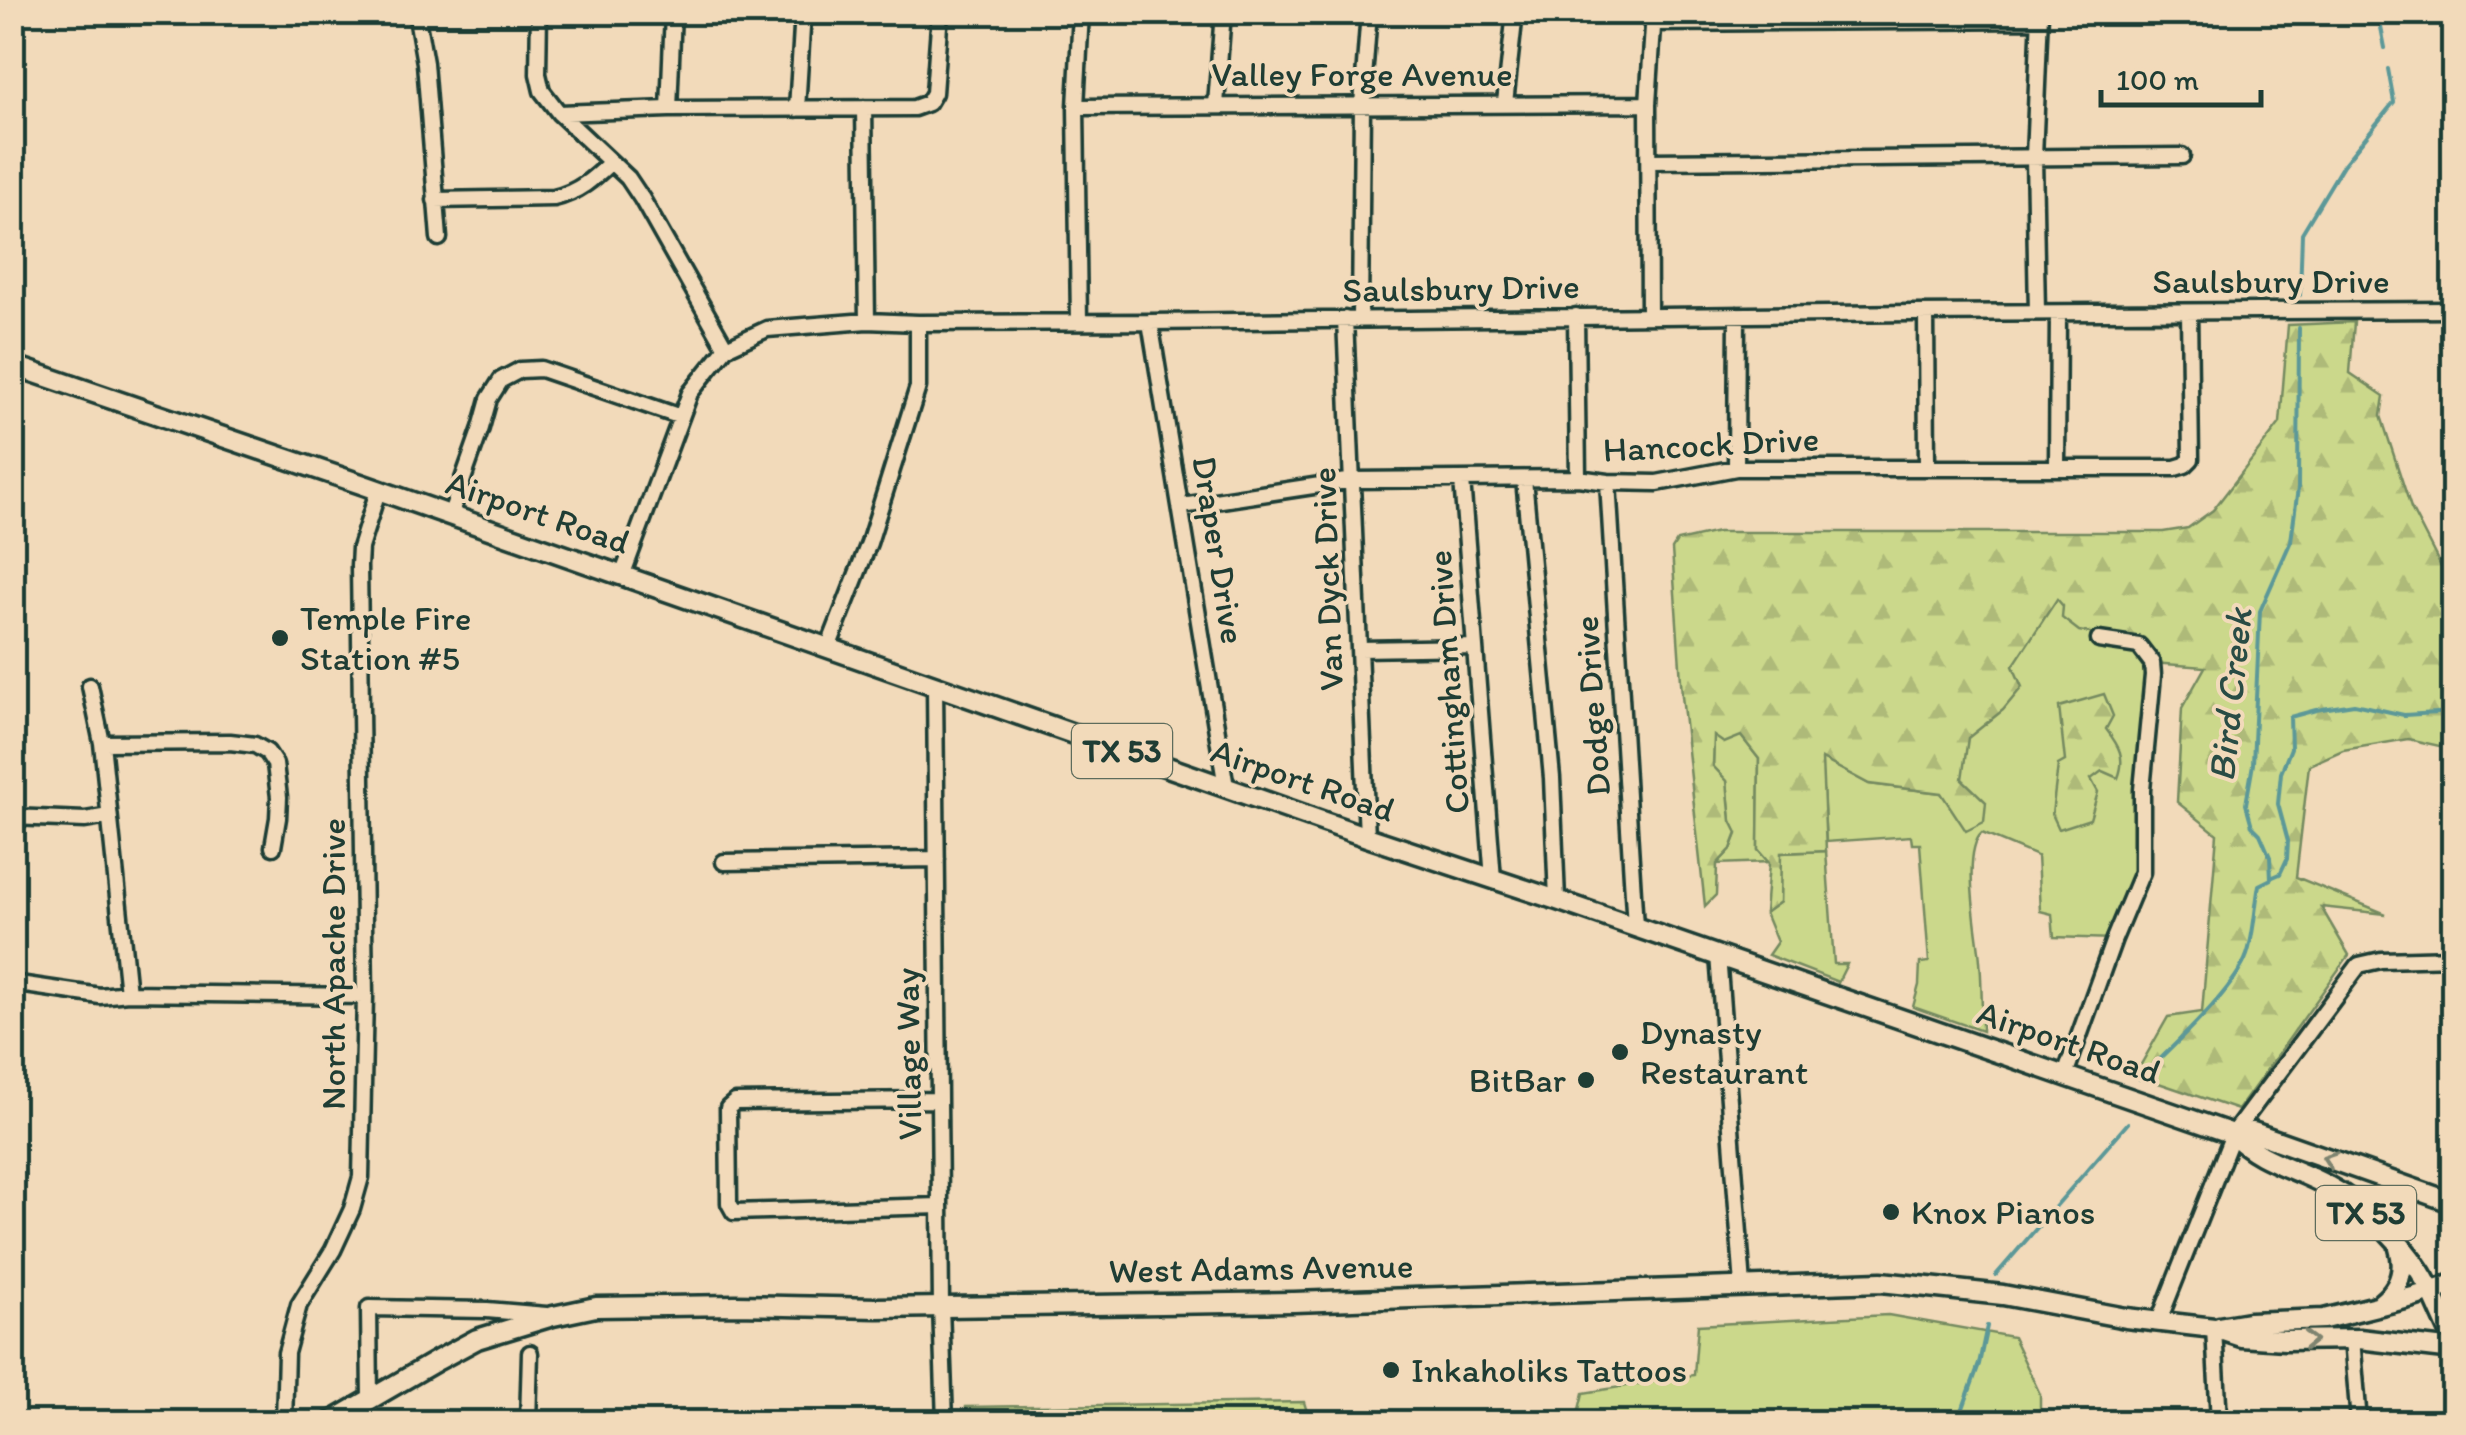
<svg xmlns="http://www.w3.org/2000/svg" width="2466" height="1435" font-family="Itim,sans-serif">
  <style>
    .grass { fill: #cbd88b; stroke: #758a60; stroke-width: 2.5 }
    .forest { fill: url(#forest-firs); stroke: #758a60; stroke-width: 2.5 }
    .lines { fill: none; stroke-linecap: round; stroke-linejoin: round }
    .stream { stroke: #5b9898; stroke-width: 4 }
    .minor-casing { stroke: #1f3d34; stroke-width: 21 }
    .major-casing { stroke: #1f3d34; stroke-width: 25 }
    .minor { stroke: #f2daba; stroke-width: 14 }
    .major { stroke: #f2daba; stroke-width: 18 }
    .oneway { stroke: #7e8470 }
    .poi-dot { fill: #1f3d34; stroke: #f2daba; stroke-width: 4 }
    .labels { text-anchor: middle; dominant-baseline: central; stroke-width: 8; stroke-linejoin: round; paint-order: stroke }
    .shield { fill: #f2daba; stroke: #5e6c5c; stroke-width: 2.5 }
    .shield-label { font-size: 32px; font-weight: bold; fill: #1f3d34 }
    .street-label { font-size: 35px; fill: #1f3d34; stroke: #f2daba }
    .poi-label { font-size: 35px; fill: #1f3d34; stroke: #f2daba; text-anchor: start }
    .water-label { font-size: 38px; font-style: italic; fill: #294c45; stroke: #f2daba }
  </style>
  <defs>
    <pattern id="forest-firs" width="22" height="20" patternUnits="userSpaceOnUse" patternTransform="scale(2.5)"><rect width="22" height="20" fill="#cbd88b"/><path d="M5 1l3.5 6h-7zM16 11l3.5 6h-7z" fill="#aeba79"/></pattern>
  </defs>
  <rect width="100%" height="100%" fill="#f2daba"/>
  <filter id="ink" filterUnits="userSpaceOnUse"><feTurbulence type="fractalNoise" baseFrequency=".01" numOctaves="2"/><feDisplacementMap in="SourceGraphic" scale="20" xChannelSelector="R" yChannelSelector="G"/><feConvolveMatrix kernelMatrix="1 2 1 2 8 2 1 2 1" color-interpolation-filters="sRGB"/></filter>
  <g filter="url(#ink)">
    <path class="grass" d="M2056 598 2096 633 2139 646 2152 663 2142 872 2114 939 2054 937 2052 914 2040 911 2037 856 1982 833C1961 851 1978 933 1980 961 1982 984 1982 1008 1982 1031L1913 1007 1919 985 1920 963 1929 962 1920 844H1912L1911 836 1826 842 1821 758 1869 784 1941 793 1984 822 1905 769Z
      M1714 736H1741L1759 759 1758 850 1769 862 1717 864 1731 849 1737 834 1731 821 1727 781 1713 766Z
      M1826 851 1834 964H1847L1838 982 1768 955 1777 942 1765 913 1780 902V853Z
      M1888 1315 2013 1337 2040 1394V1422H1576L1583 1393 1694 1375 1698 1325Z
      M1304 1402 1310 1422H965L966 1407Z"/>
    <path class="forest" d="M2354 322 2350 373 2384 396 2381 416 2411 508 2453 590V749L2408 739 2343 750 2309 765 2296 877 2386 914 2321 907 2349 955 2238 1110 2135 1075 2168 1017 2202 1012 2217 834 2177 802 2182 708 2205 667 2152 663 2139 646 2099 640 2096 634 2079 631 2062 618 2063 606 2057 599 2013 666 2022 687 2003 710 1968 738 1962 779 1986 802 1984 822 1966 831 1941 793 1869 784 1822 759 1826 851 1781 853 1780 902 1765 913 1769 863 1758 850 1759 759 1741 736 1724 743 1714 736 1713 766 1727 781 1731 821 1737 833 1731 849 1717 864 1716 895 1705 906 1682 696 1672 549 1677 541 1718 532H2163L2188 528 2213 510 2280 423 2288 325Z
      M2104 694 2113 716 2106 729C2119 746 2126 757 2118 778L2102 771 2091 779 2098 792 2090 819 2059 829 2052 814 2058 765 2065 761 2059 707Z"/>
    <g class="lines">
      <path class="stream" d="M2378 12 2385 48
        M2300 295 2302 233 2343 165 2394 102 2388 69
        M2273 877 2280 874 2287 859 2288 841 2278 804 2281 773 2291 748 2290 717 2316 710 2354 704 2404 715 2454 712
        M2140 1079C2169 1049 2234 992 2247 955 2254 935 2255 906 2259 885L2271 879 2270 857 2260 834 2252 826 2246 804 2253 764 2260 611 2291 541 2298 488 2299 328
        M1996 1275 2128 1123
        M1300 1411 1303 1422
        M1958 1422 1979 1364 1987 1326"/>
      <defs>
        <path id="minor" d="M416 12 425 63 439 238
          M539 12 538 74 542 91 559 113 628 178 642 199 726 348
          M417 15H539
          M1652 23 2039 20
          M1505 103 1515 12
          M1216 105 1223 12
          M1076 107 1648 104
          M864 108 867 321
          M669 109 673 12
          M797 109 803 12
          M559 113 669 109 914 108 928 103 934 93 940 12
          M1650 161 2182 156
          M435 200 554 198C579 192 593 179 611 162
          M2037 312 2034 157 2040 13
          M1926 313 1927 468
          M1649 315 1648 104 1654 12
          M1576 316 1578 478
          M1345 319 1367 837
          M1360 319 1362 105 1369 12
          M1079 321 1076 107 1081 12
          M1150 322 1226 787
          M2057 467 2058 313
          M1736 468 1737 315
          M1524 479 1552 778 1557 900
          M1462 480 1493 879
          M1608 482 1635 927
          M1182 506 1353 480 1578 478 1608 482 1657 483 1736 468H2175L2185 465 2191 459 2189 312
          M450 516 481 428 489 399 501 380 520 370 541 369 681 417
          M622 576 690 393 726 348 767 329 867 321 918 323 1150 322 1913 313 2454 310
          M828 648 869 543 918 387V323
          M1360 649 1475 647
          M935 685 941 1306 945 1422
          M90 686 102 743 128 993
          M102 743 230 742 255 745 267 752 275 764 279 797 278 818 273 847
          M12 817 85 820 109 816
          M724 862 937 859
          M1718 955 1743 1286
          M12 983 100 996 128 993 365 996
          M2065 1075 2114 939 2142 872V790L2153 675 2152 663 2139 646 2099 640
          M939 1100 735 1102 728 1108 729 1203 734 1212 940 1206
          M2158 1323 2233 1134 2359 965 2381 960 2454 958
          M2214 1328 2219 1422
          M2352 1339 2359 1422
          M370 1400 369 1308 487 1310 546 1315
          M284 1422 286 1353 299 1305 333 1250 352 1209 361 1177 365 996 359 566 360 548 378 491
          M528 1422 530 1353
          M2450 1422 2454 1421"/>
        <path id="major" d="M12 365 361 484 1367 837 1557 900 2233 1134 2253 1132 2454 1203
          M2233 1134C2260 1162 2294 1167 2328 1186 2370 1208 2410 1249 2431 1291 2439 1308 2446 1325 2454 1341
          M2381 1303C2399 1289 2406 1270 2399 1248
          M2219 1327 2249 1322 2324 1319 2413 1297 2454 1284
          M331 1422 438 1360 477 1339 553 1316 596 1307 736 1305 877 1308 1294 1302 1881 1282 2003 1295 2126 1318 2214 1328 2241 1337 2285 1340 2359 1339 2454 1350"/>
      </defs>
      <use href="#minor" class="minor-casing"/>
      <use href="#major" class="major-casing"/>
      <use href="#minor" class="minor"/>
      <use href="#major" class="major"/>
    </g>
    <defs><path id="oneway-chevron" d="M-2-3.5L2.5 0L-2 3.5" fill="none" stroke-width="1.6" stroke-linecap="round" stroke-linejoin="round" transform="scale(2.5)"/></defs>
    <g class="oneway">
      <use href="#oneway-chevron" transform="translate(2329 1159) rotate(-161)"/>
      <use href="#oneway-chevron" transform="translate(2310 1340) rotate(-1)"/>
    </g>
  </g>
  <g class="poi-dot">
    <circle cx="280" cy="638" r="10"/>
    <circle cx="1620" cy="1052" r="10"/>
    <circle cx="1586" cy="1080" r="10"/>
    <circle cx="1891" cy="1212" r="10"/>
    <circle cx="1391" cy="1370" r="10"/>
  </g>
  <g class="labels">
    <g class="shield">
      <rect x="1072" y="724" width="100" height="54" rx="8"/>
      <rect x="2316" y="1186" width="100" height="54" rx="8"/>
    </g>
    <g class="shield-label">
      <text x="1122" y="751">TX 53</text>
      <text x="2366" y="1213">TX 53</text>
    </g>
    <g class="street-label">
      <text x="1362" y="74">Valley Forge Avenue</text>
      <text x="2271" y="281">Saulsbury Drive</text>
      <text transform="translate(1461 288) rotate(-1)">Saulsbury Drive</text>
      <text transform="translate(1711 444) rotate(-3)">Hancock Drive</text>
      <text transform="translate(538 512) rotate(19)">Airport Road</text>
      <text transform="translate(1219 550) rotate(81)">Draper Drive</text>
      <text transform="translate(1327 579) rotate(-92)">Van Dyck Drive</text>
      <text transform="translate(1448 682) rotate(-94)">Cottingham Drive</text>
      <text transform="translate(1592 706) rotate(-94)">Dodge Drive</text>
      <text transform="translate(1303 780) rotate(19)">Airport Road</text>
      <text transform="translate(333 964) rotate(-90)">North Apache Drive</text>
      <text transform="translate(2069 1042) rotate(19)">Airport Road</text>
      <text transform="translate(908 1054) rotate(-91)">Village Way</text>
      <text transform="translate(1261 1268) rotate(-1)">West Adams Avenue</text>
    </g>
    <g class="poi-label">
      <text x="300" y="618">Temple Fire<tspan x="300" dy="40">Station #5</tspan></text>
      <text x="1640" y="1032">Dynasty<tspan x="1640" dy="40">Restaurant</tspan></text>
      <text x="1566" y="1080" text-anchor="end">BitBar</text>
      <text x="1911" y="1212">Knox Pianos</text>
      <text x="1411" y="1370">Inkaholiks Tattoos</text>
    </g>
    <g class="water-label">
      <text transform="translate(2230 695) rotate(-84)">Bird Creek</text>
    </g>
  </g>
  <rect width="2466" height="1435" fill="none" stroke="#f2daba" stroke-width="50"/>
  <rect x="25" y="25" width="2416" height="1385" fill="none" stroke="#1f3d34" stroke-width="4" filter="url(#ink)"/>
  <path d="M2101 90v15h160v-15" fill="none" stroke="#1f3d34" stroke-width="5"/>
  <text x="2116" y="90" font-size="30" fill="#1f3d34" stroke="#f2daba" stroke-width="8" paint-order="stroke">100 m</text>
</svg>
